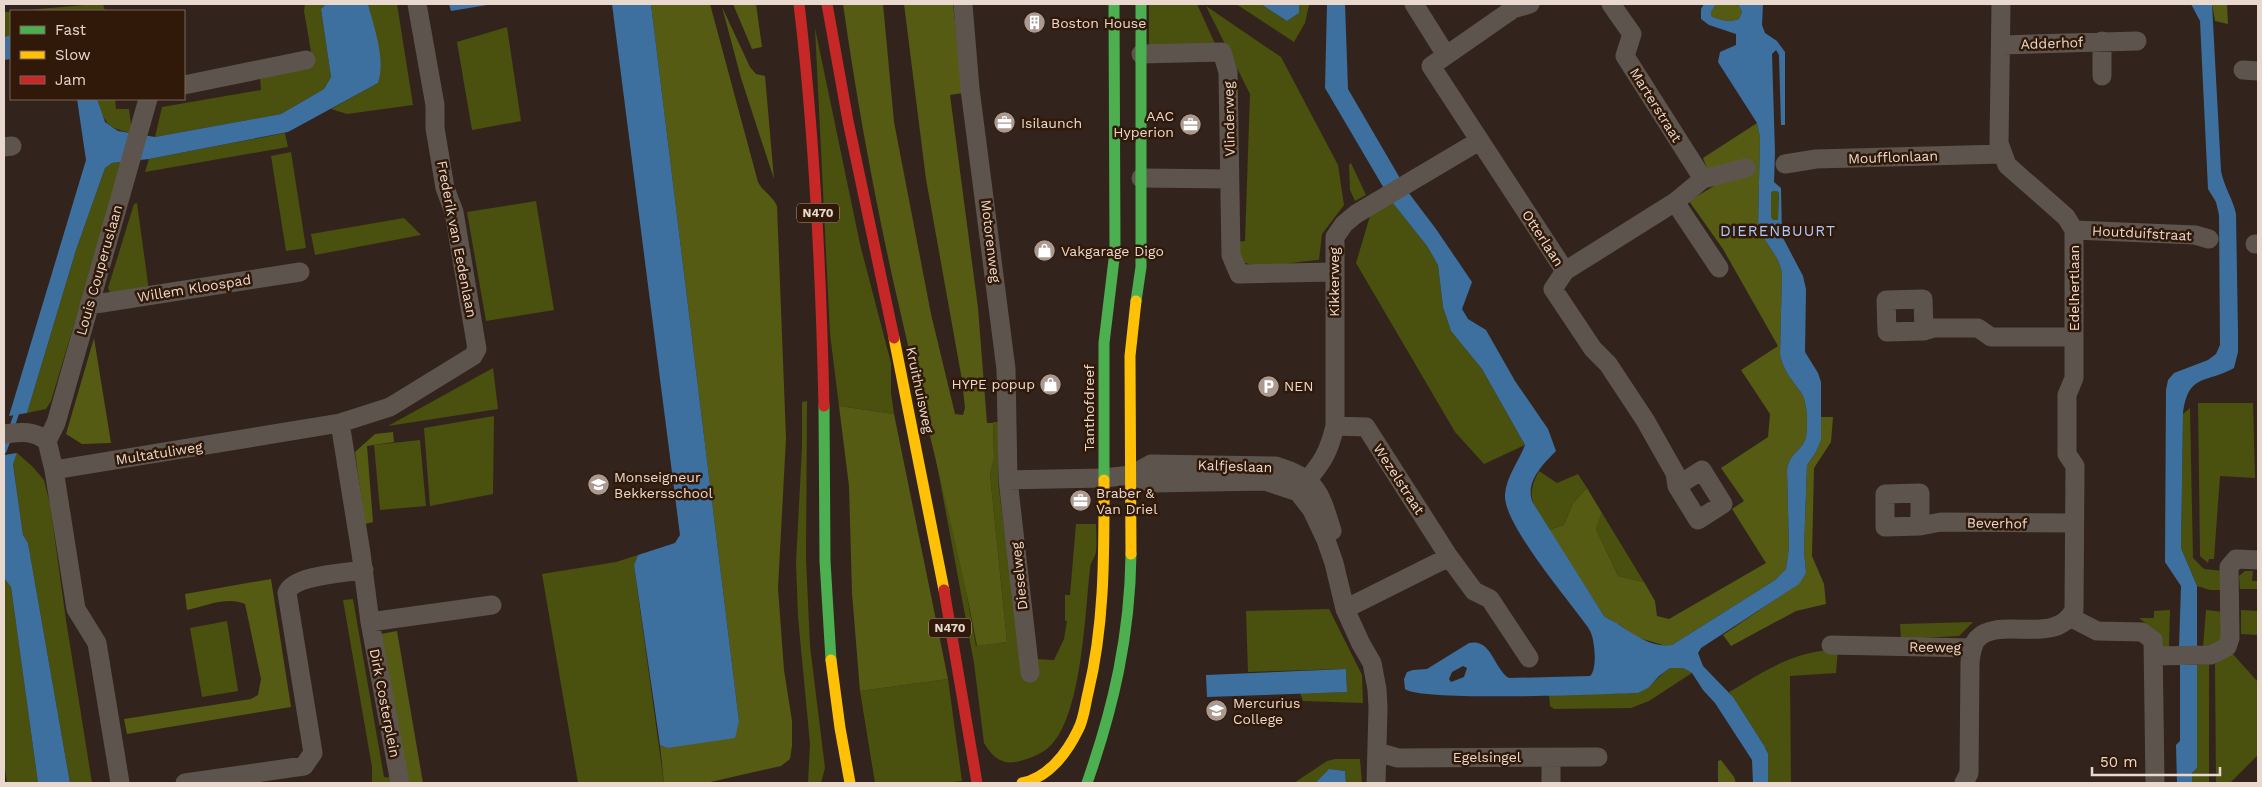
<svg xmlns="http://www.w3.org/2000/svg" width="2262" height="787" font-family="'Work Sans',sans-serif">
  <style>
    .green { fill: #4a500d }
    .forest { fill: #555b13 }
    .water { fill: #3e709f; fill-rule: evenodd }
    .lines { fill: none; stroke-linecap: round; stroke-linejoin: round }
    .stream { stroke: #3e709f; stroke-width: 5 }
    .street { stroke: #5d554d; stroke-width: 19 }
    .fast { stroke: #4caf50; stroke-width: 11 }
    .slow { stroke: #ffc107; stroke-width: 11 }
    .jam { stroke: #c62828; stroke-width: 11 }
    .labels { text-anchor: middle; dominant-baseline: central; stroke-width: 5; stroke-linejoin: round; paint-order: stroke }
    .shield { fill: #311909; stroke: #b29f93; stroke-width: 1 }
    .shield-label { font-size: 12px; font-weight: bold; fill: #e9d8ce }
    .poi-label { font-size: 14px; fill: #e9d8ce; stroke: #311909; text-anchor: start }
    .street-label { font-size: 14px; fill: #e9d8ce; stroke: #311909 }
    .neighbourhood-label { font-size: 15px; letter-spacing: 1px; fill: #acc9fd; stroke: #311909 }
  </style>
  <rect width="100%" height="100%" fill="#32241c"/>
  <path class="green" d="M96 4H103L105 11H16Z
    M305 4H326L321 9 331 77 324 89 281 114 155 137 162 107 261 90 260 77 313 63 304 11Z
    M368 4H397L413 105 347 114 331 109 378 83 376 38Z
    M1149 4H1197L1216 46 1149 45Z
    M1236 4H1261L1287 21 1299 13V4L1309 5 1305 23 1294 42Z
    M1206 6 1281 57 1338 165 1344 205 1322 234 1319 260C1297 261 1256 271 1238 260L1237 242 1245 241 1250 94Z
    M4 12H11V35L4 37Z
    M507 27 521 121 472 130 457 42Z
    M815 28 860 244 891 363V393L894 414 839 406 830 334Z
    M97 99H115L116 109H129L132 133C108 129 103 122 97 99Z
    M285 133 288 147 145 172 149 159Z
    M291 152 306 248 286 251 271 156Z
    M123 162 51 401 46 409 27 413 76 250 105 168 112 163Z
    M1351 163 1366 195 1355 201 1350 190 1349 165Z
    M1773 191H1777L1779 193 1778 220H1773L1771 217V193Z
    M536 201 554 310 486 321 467 212Z
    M1392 202 1427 246 1438 265 1443 307 1451 331 1482 369 1525 445 1484 464 1455 432 1356 263 1370 216Z
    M137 203 149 291 111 294 108 288 134 204Z
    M404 218 421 235 315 255 311 234Z
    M493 368 498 409 388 426Z
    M807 401 806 559 810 646 825 768 821 783H808L810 744 798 617 796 563 802 447V402Z
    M2198 403H2253L2255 478 2220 476 2214 559H2209L2208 563 2200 556Z
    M2190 408 2193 558 2204 569 2224 571V590H2210L2197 586 2181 548 2183 414Z
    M494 416 493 494 430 506 424 428Z
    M993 422H999L998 481 1023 677 1036 659 1054 660 1064 639 1067 621H1065V595H1070L1076 524H1096C1096 533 1097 542 1096 551 1096 557 1090 562 1090 569 1085 611 1082 720 1048 748 1041 754 1029 759 1020 761 1003 766 993 758 984 743L974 663 932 438 963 574 976 646 1007 642 990 474 994 459Z
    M420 440 426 506 380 510 374 445Z
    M17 453 32 466 44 480 50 504 66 620 92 783H70L28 543 23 535 13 463Z
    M1539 471 1557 483 1578 474 1587 488 1573 503 1564 525 1549 530C1534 506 1524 498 1539 471Z
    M1602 513 1644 582 1618 576 1596 529Z
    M638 555 634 565 664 783H578L542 574 616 562Z
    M2245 571H2253L2252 581H2258V589H2240L2239 576Z
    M4 578 11 587 38 783H7L4 762Z
    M353 599 384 777 392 778V783H372V767L343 600Z
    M1329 609 1362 675 1363 703 1303 701 1300 693 1347 692 1346 669 1248 672 1246 611Z
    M2170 610 2169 648H2164L2160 643V634L2139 618H2154V611Z
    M2206 610 2224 612V638L2213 649 2203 647Z
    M2241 610 2258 611V635L2241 634Z
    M227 621 238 691 202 697 190 628Z
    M1973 622 1959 636 1901 639 1900 624Z
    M1838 649 1836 673 1790 676 1791 783H1768L1767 750 1729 692C1769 669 1791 652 1838 649Z
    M2231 652 2258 682V755L2230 783H2216L2215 664Z
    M2209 664V783H2192V773L2197 768V665Z
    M1670 668H1683L1692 673 1649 701 1631 708 1554 709 1550 706 1549 695 1638 693C1651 686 1659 676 1670 668Z
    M948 679 962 781 943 783H875L860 691Z
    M1335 759H1360L1362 783H1346L1345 771 1329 769 1315 783H1294L1327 761Z"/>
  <path class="forest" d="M651 4H710L758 182C763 192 772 195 777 206L786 438 778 588 784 670 792 721V746L790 759 781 766 706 783H664L660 745 667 748 739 721Z
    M733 4H756L762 47 752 49Z
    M843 4H883L894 122 931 314 955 414 963 415 965 408 962 380 926 179 904 4H953L963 93 950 95 978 308 987 423H993L994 459 990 474 1007 642 977 646C954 523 920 402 893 280 873 189 856 96 843 4Z
    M1716 4H1738L1742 12 1739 19C1728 23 1721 20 1711 16V12Z
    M2212 4H2227L2228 24 2215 21Z
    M722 7 750 67 756 74 765 76 774 179 741 78Z
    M1757 123 1760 137 1758 229 1778 260 1782 272 1780 354C1784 372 1790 377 1800 391 1808 401 1808 425 1806 437 1802 452 1790 451 1787 470L1789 548 1786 569 1775 580 1672 645 1666 646 1636 637 1620 625 1604 616 1549 530 1564 525 1573 503 1587 488 1602 513 1596 529 1618 576 1644 582 1655 601 1657 616 1669 619 1766 563 1732 509 1744 501 1721 468 1768 437 1770 414 1741 370 1778 346 1723 249 1689 201 1714 186 1703 158Z
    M94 338 111 443 82 444 66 434Z
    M839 406 894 414 948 679 860 691 852 593 849 486Z
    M1821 417H1833L1831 442 1814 468 1812 556 1824 584 1826 604 1796 611 1731 646 1723 635 1798 584 1806 573 1804 550 1807 465 1816 452 1821 440Z
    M393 432 394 442 367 446 373 522 365 524 355 452 375 434Z
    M271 579 291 707 127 734 124 719 251 699 258 695 261 679 245 604C228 596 205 606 187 610L185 594Z
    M397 631 423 783H407L381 634Z
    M1721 760 1734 777 1736 783H1718V761Z"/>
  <path class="water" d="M326 4H368C374 28 386 59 378 83L288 132 149 159 112 163 105 168 76 250 27 413 9 416 86 160 77 99H97L105 122 118 131 155 137 281 114 324 89 331 77 321 9Z
    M449 4H493L451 11Z
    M612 4H651L739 721 735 738 667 748 660 745 634 565 638 555 675 543 680 535Z
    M1261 4H1299V13L1287 21Z
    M1327 4H1345L1348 89 1408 192 1436 229 1472 282 1462 309 1468 319 1486 330 1515 381 1548 429 1556 451C1543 464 1524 483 1533 503L1604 616C1610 620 1616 622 1621 626 1636 636 1653 648 1672 645L1775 580 1786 569 1789 548 1787 470C1790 451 1802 452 1806 437 1808 425 1808 401 1800 391 1790 377 1784 372 1780 354L1782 272 1778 260 1758 229 1760 137 1757 123 1718 62 1720 52 1736 45V34L1709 25 1701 19V9L1704 4H1716L1711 12V16C1721 20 1728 23 1739 19L1742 12 1738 4H1763L1762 25 1765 33 1777 41 1785 52V125H1781L1779 55 1776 50 1772 54 1775 153 1774 182 1781 188 1782 236 1803 276 1806 289 1805 352 1818 373 1821 382V440L1816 452 1807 465 1804 550 1806 573 1799 584 1701 648 1698 653 1703 666 1733 697 1765 747 1768 754V783H1753L1752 760 1715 703 1703 690 1692 673 1683 668H1670L1659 676 1648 688 1638 693C1606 694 1421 702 1405 689L1404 679 1407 672 1413 670 1427 669 1469 643C1492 638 1493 668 1509 678L1590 676C1597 670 1595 646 1592 636 1591 631 1587 626 1584 622 1566 597 1503 523 1505 495 1506 477 1519 461 1525 445L1482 369 1451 331 1443 307 1438 265 1427 246 1392 202 1325 88ZM1773 191H1777L1779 193 1778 220H1773L1771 217V193ZM1463 666 1467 668 1464 677 1451 682 1449 679 1452 672Z
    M2191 4H2212L2221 171C2224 187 2233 199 2236 214L2238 334V352L2234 368C2205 384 2188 373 2183 414L2181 548 2197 586V648H2179L2181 586 2165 562 2166 390 2168 380 2174 373 2208 360 2216 354 2220 345 2219 215 2216 202 2208 189 2200 21Z
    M11 35V59L4 60V37Z
    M17 453 13 464 23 535 28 543 70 783H38L11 587 4 578V455Z
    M2180 665H2197V768L2192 773V783H2177L2176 745 2180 741Z
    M1346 669 1347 692 1207 697 1206 675Z
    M1329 769 1345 771 1346 783H1315Z"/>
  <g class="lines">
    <path class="stream" d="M11 430 18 409
      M4 451 9 438"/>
    <path class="street" d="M963 4 970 89 1006 369 1008 480 1030 673
      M1414 4 1446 55
      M1530 4 1513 9 1431 66 1565 271 1553 289 1593 349 1608 364 1645 420 1675 473 1677 486 1698 520 1723 504 1702 470 1677 486
      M1611 4 1632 34 1625 56 1703 179
      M2102 41V76
      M2002 45 2137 41
      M1141 54 1222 52 1228 72 1231 255 1239 274 1334 272
      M2243 70 2258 71
      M184 85 306 60
      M4 147 12 146
      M1785 164 1816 159 2002 154
      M1141 178 1229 179
      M1675 202 1719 268
      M2074 230 2195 235 2209 239
      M2255 244H2258
      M1565 271 1675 202 1703 179 1746 168
      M1923 299 1924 331 1887 332 1886 300Z
      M89 305 300 272
      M1924 331 1934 328H1978L1991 337H2074
      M1335 426 1366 427 1449 557 1474 591 1490 599 1529 658
      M4 434C21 432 33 430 47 441L54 470 340 423
      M47 441 56 423 148 99
      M54 470 76 609 97 643 120 783
      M1131 475 1151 483 1265 481 1298 492 1312 510 1326 540 1334 563 1345 609 1361 644 1372 663 1377 689 1378 708 1376 783
      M1008 480 1104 478 1131 475 1151 464 1275 466C1317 478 1320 492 1332 531
      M1298 492C1318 466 1327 460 1335 426V237L1344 224 1356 214 1479 141
      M1920 526V493L1885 494V527L1920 526 1941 522 2074 523
      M1345 609 1449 557
      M2070 617 2097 631 2142 632 2153 640 2155 783
      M370 622 492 605
      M1831 645 1972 648
      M2154 656 2211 655 2227 647 2230 638 2229 567 2236 559 2258 560
      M1377 752 1398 758 1598 757
      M185 783 304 766 313 753 287 593C293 575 345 573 364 570
      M400 783 370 622 361 553 340 423 390 407 473 356 477 349 454 212 445 188 435 128V105L417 4
      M1551 783V758
      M1964 783 1969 773 1970 662C1971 654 1972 645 1977 639 1999 615 2056 647 2074 610L2075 466 2067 454V395L2074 378V230L2066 217 2007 165 1999 143 2001 4"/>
    <path class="fast" d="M1136 301 1141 267V4
      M824 406 825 561 831 660
      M1104 480V343L1115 251 1114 4
      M1087 783C1114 706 1130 635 1131 554"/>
    <path class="slow" d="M894 338 944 590
      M1131 554 1130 356 1136 301
      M831 660 840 728 850 783
      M1022 783C1048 778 1067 753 1078 730 1084 719 1085 705 1088 693 1105 623 1104 552 1104 480"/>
    <path class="jam" d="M799 4C815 138 821 272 824 406
      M827 4 848 121 894 338
      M944 590 977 783"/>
  </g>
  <defs>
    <symbol id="building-disc" viewBox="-11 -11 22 22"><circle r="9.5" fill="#a99990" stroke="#311909"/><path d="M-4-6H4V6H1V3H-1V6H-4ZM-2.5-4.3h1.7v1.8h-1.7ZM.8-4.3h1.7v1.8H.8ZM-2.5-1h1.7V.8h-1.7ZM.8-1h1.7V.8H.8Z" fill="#fff"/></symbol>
    <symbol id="office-disc" viewBox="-11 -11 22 22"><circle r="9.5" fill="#a99990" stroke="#311909"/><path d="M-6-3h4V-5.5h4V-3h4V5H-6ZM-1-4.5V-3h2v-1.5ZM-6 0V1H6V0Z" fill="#fff"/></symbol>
    <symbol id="shop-disc" viewBox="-11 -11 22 22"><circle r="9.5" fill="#a99990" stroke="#311909"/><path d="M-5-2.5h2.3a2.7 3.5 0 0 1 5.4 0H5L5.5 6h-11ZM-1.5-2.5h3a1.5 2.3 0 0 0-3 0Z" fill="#fff"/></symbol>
    <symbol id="parking-disc" viewBox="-11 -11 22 22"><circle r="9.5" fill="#a99990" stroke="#311909"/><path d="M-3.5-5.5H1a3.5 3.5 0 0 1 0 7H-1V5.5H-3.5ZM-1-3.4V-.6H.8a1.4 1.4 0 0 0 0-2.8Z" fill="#fff"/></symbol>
    <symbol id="school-disc" viewBox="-11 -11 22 22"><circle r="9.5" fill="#a99990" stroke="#311909"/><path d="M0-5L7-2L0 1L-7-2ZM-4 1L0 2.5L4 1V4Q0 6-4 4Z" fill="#fff"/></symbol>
  </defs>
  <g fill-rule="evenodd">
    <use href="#building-disc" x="1022" y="10" width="25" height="25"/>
    <use href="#office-disc" x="992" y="110" width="25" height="25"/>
    <use href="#office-disc" x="1178" y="112" width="25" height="25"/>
    <use href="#shop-disc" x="1032" y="238" width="25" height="25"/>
    <use href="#shop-disc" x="1038" y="372" width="25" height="25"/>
    <use href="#parking-disc" x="1256" y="374" width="25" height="25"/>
    <use href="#school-disc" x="586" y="472" width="25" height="25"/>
    <use href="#office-disc" x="1068" y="488" width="25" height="25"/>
    <use href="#school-disc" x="1204" y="698" width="25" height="25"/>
  </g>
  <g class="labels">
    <g class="shield">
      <rect x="797" y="203.5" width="42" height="19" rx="4"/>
      <rect x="929" y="618.5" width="42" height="19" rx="4"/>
    </g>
    <g class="shield-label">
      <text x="818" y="213">N470</text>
      <text x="950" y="628">N470</text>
    </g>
    <g class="poi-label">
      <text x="1051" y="23">Boston House</text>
      <text x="1174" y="116" text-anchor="end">AAC<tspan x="1174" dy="16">Hyperion</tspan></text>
      <text x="1021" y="123">Isilaunch</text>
      <text x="1061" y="251">Vakgarage Digo</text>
      <text x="1035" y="384" text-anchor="end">HYPE popup</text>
      <text x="1284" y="386">NEN</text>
      <text x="614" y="477">Monseigneur<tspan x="614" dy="16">Bekkersschool</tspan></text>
      <text x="1096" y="493">Braber &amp;<tspan x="1096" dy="16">Van Driel</tspan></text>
      <text x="1233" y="703">Mercurius<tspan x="1233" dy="16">College</tspan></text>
    </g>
    <g class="street-label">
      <text transform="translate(2052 43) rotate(-2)">Adderhof</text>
      <text transform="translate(1656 105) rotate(58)">Marterstraat</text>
      <text transform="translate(1229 119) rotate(-91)">Vlinderweg</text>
      <text transform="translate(1893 157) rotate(-2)">Moufflonlaan</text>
      <text transform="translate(2142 233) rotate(3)">Houtduifstraat</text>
      <text transform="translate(1543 238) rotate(57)">Otterlaan</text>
      <text transform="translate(457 239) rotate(79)">Frederik van Eedenlaan</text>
      <text transform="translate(991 241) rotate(83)">Motorenweg</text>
      <text transform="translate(99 270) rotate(-74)">Louis Couperuslaan</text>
      <text transform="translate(1334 282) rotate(-90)">Kikkerweg</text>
      <text transform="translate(194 288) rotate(-9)">Willem Kloospad</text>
      <text transform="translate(2074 288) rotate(-90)">Edelhertlaan</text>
      <text transform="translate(920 390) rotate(78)">Kruithuisweg</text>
      <text transform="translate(1089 408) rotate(-90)">Tanthofdreef</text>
      <text transform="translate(159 453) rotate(-9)">Multatuliweg</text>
      <text transform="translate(1235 466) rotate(2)">Kalfjeslaan</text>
      <text transform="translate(1399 479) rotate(57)">Wezelstraat</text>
      <text transform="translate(1997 523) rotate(1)">Beverhof</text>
      <text transform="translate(1019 576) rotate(-96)">Dieselweg</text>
      <text transform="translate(1935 647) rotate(1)">Reeweg</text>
      <text transform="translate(385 703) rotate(79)">Dirk Costerplein</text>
      <text x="1487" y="757">Egelsingel</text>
    </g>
    <g class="neighbourhood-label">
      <text x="1778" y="231">DIERENBUURT</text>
    </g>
  </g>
  <rect width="2262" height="787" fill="none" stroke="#e9d8ce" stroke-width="10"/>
  <rect x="10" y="10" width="175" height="90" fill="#311909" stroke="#7b6558"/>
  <rect x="20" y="26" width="25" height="8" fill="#4caf50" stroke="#7b6558"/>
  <text x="55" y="35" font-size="15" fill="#e9d8ce">Fast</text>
  <rect x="20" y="51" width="25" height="8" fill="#ffc107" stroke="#7b6558"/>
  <text x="55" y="60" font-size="15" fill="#e9d8ce">Slow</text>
  <rect x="20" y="76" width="25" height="8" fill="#c62828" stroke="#7b6558"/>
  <text x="55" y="85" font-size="15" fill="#e9d8ce">Jam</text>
  <path d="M2092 767v8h128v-8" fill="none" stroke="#e9d8ce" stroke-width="2.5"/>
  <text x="2100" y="767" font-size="15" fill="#e9d8ce" stroke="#311909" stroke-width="4" paint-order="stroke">50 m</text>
</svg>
